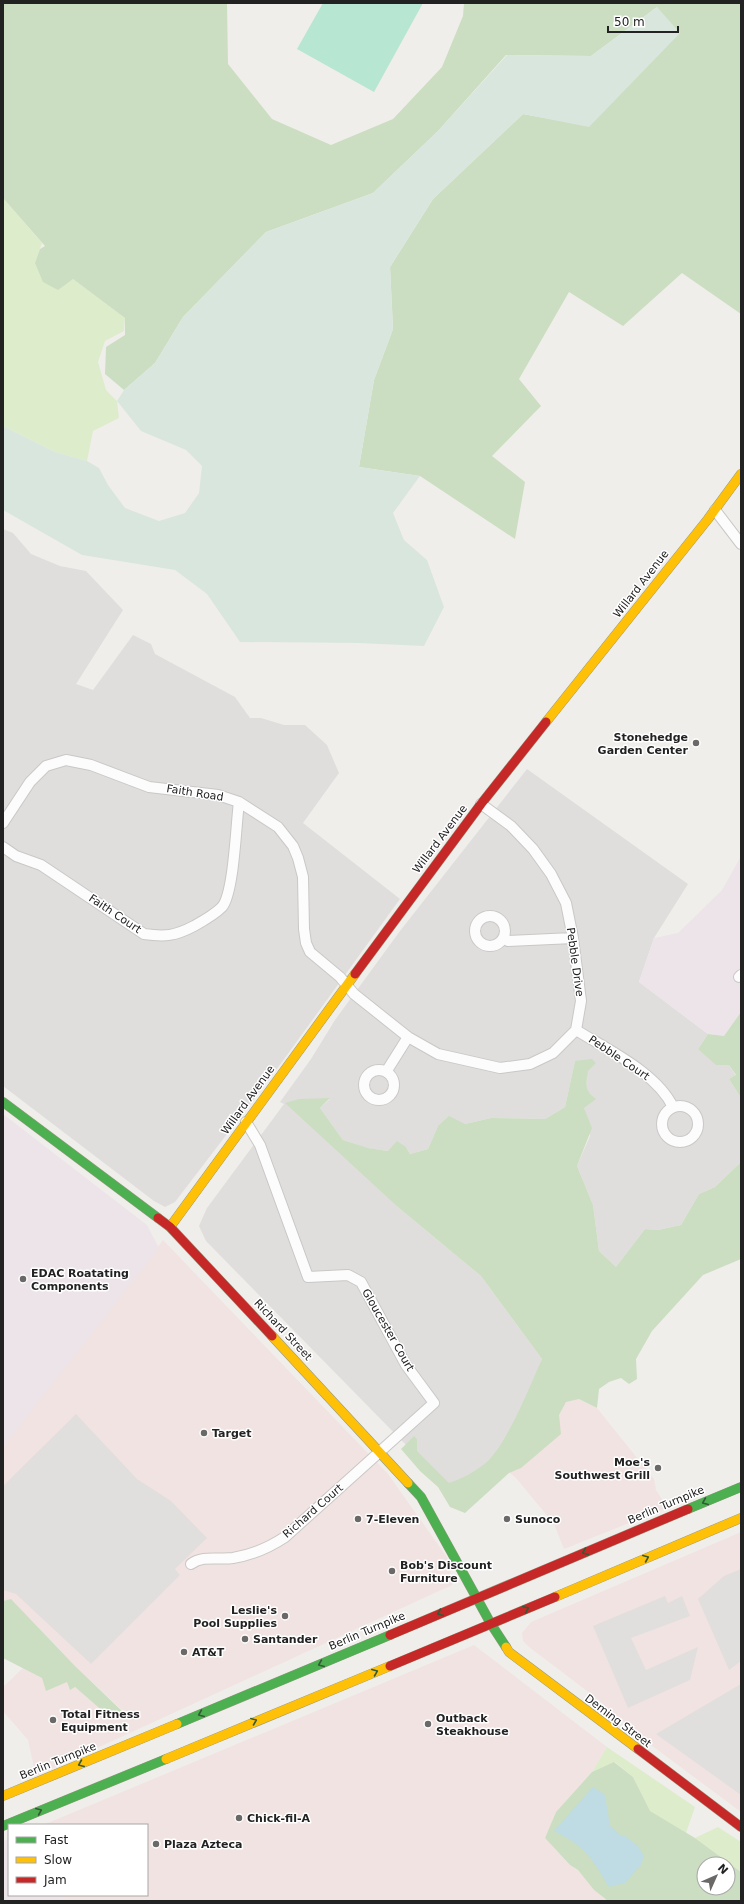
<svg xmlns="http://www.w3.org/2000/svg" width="744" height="1904" font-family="'DejaVu Sans',sans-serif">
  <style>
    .residential { fill: #dfdedc }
    .commercial { fill: #f1e3e1 }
    .industrial { fill: #ede4e9 }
    .grass { fill: #ddeccb }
    .forest { fill: #cbdec1; fill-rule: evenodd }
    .wetland { fill: #d9e6de }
    .pitch { fill: #b7e6d2 }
    .parking { fill: #e0dfde }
    .water { fill: #bfdbe3 }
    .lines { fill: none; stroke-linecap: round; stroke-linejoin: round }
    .street-casing { stroke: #c9c8c7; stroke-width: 12 }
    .fast-casing { stroke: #999a82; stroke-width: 10 }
    .slow-casing { stroke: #999a82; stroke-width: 10 }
    .jam-casing { stroke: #999a82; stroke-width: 10 }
    .street { stroke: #fdfcfc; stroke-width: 10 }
    .fast { stroke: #4caf50; stroke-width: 9 }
    .slow { stroke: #ffc107; stroke-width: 9 }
    .jam { stroke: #c62828; stroke-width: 9 }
    .oneway { stroke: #335a34 }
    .poi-dot { fill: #6a6968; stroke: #fff; stroke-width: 1.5 }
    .labels { text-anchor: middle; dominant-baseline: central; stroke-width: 3; stroke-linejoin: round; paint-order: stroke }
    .street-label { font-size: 11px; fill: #222; stroke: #fff }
    .poi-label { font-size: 11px; font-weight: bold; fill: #222; stroke: #fff; text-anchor: start }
  </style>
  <rect width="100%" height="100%" fill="#f0eeeb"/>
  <path class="residential" d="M3 529 13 533 31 554 60 566 86 571 123 610 76 684 93 690 133 635 151 644 155 654 235 697 250 718H261L284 725H305L327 745 339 773 303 823 400 899 282 1062 175 1202 165 1207 154 1201 3 1086Z
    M527 769 688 884 654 938 639 982 708 1034 698 1049 729 1065 736 1076 729 1079 741 1098V1162L715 1187 699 1194 681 1225 658 1230 645 1229 616 1267 599 1251 593 1205 577 1166 590 1136 584 1108 589 1094 586 1088 587 1071 575 1061 565 1107 545 1119 491 1118 465 1124 438 1126 428 1149 410 1154 406 1147 388 1151 367 1148 343 1140 320 1108 330 1099H299L399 1208 481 1276 542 1359 513 1442 460 1500 206 1241 199 1226 207 1208 284 1104 280 1102 311 1059 335 1020 400 931Z"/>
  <path class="commercial" d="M163 1240 388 1474 449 1560 452 1585 36 1776 28 1740 3 1711V1687L23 1668 42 1678 67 1682 75 1687 113 1720 123 1711 75 1666 13 1601 3 1602V1447Z
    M579 1399 597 1408 654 1479 656 1490 665 1504 672 1506 564 1549 554 1524 516 1478 496 1462 563 1400Z
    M741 1532V1812L647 1742 595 1697 529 1647 523 1641 522 1633 531 1622Z
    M474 1645 607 1747 592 1772 556 1812 545 1838 570 1865 578 1870 594 1890 608 1901H66L60 1895H147V1825H43Z"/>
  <path class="industrial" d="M741 856V1012L724 1036 708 1034 639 982 654 938 678 933 722 890Z
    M3 1114 147 1225 159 1248 3 1447Z
    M9 1839V1895H60L66 1901H3V1841Z"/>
  <path class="grass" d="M3 198 42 243 35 263 73 279 125 318 124 331 105 341 98 362 106 390 117 401 119 418 93 431 87 461 55 452 3 426Z
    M607 1747 695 1807 686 1833 649 1811 633 1777 615 1762 592 1772Z
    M718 1827 741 1842V1872L695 1838Z"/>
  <path class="forest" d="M3 3H227L228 64 272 119 331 145 393 119 442 67 463 16 464 3H741V314L682 273 623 326 569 292 519 379 541 406 492 456 525 482 515 539 420 476 359 467 374 380 393 329 390 267 433 199 523 114 589 126 657 7 591 56 506 55 438 131 373 193 266 232 183 317 155 363 124 390 105 374 106 347 125 335V318L73 279 58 290 43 282 35 263 40 249 45 246 3 198Z
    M741 1012V1098L729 1079 736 1075 729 1065H716L698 1049 708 1034 724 1036Z
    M592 1059 596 1063 588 1071C586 1084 584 1091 596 1099L584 1108 592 1128 577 1166 593 1205 599 1251 616 1267 645 1229 658 1230 681 1225 699 1194 715 1187 741 1162V1259L703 1275 652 1331 636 1359 637 1379 629 1384 621 1378 609 1382 599 1389 597 1408 579 1399 566 1402 559 1415 561 1434 521 1468 509 1473 465 1513 450 1507 438 1487 420 1471 401 1449 414 1436 417 1439V1451L449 1483C462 1479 476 1471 487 1462 508 1442 530 1386 542 1359L481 1276 399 1208 285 1103 299 1099 330 1098 320 1108 343 1140 368 1148 388 1151 397 1141 406 1147 410 1154 428 1149 438 1126 449 1116 465 1124 491 1118 545 1119 565 1107 575 1061Z
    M11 1599 75 1666 123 1712 113 1720 75 1687 70 1690 67 1682 46 1691 42 1678 3 1658V1601Z
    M614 1762 633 1777 650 1811 695 1838 741 1872V1901H608L594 1890 578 1870 570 1865 545 1838 556 1812 592 1772ZM704 1864H728V1888H704Z"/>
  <path class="wetland" d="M657 7 680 33 589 127 523 114 433 199 390 267 393 329 374 380 359 467 420 476 393 513 404 540 427 560 444 607 424 646 358 643 240 642 207 594 175 570 82 555 3 510V426L55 452 87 461 99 468 108 485 125 508 159 521 185 513 199 493 202 466 186 450 141 431 117 401 124 390 155 363 183 317 266 232 373 193 438 131 507 55 591 56Z"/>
  <path class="pitch" d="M323 3H423L374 92 297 49Z"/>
  <path class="parking" d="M76 1414 137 1479 171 1501 207 1538 175 1569 180 1575 91 1664 16 1594 3 1590V1486Z
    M741 1569V1661L729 1670 698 1599 724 1576Z
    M665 1596 668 1603 682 1596 690 1616 631 1638 646 1670 698 1647 690 1680 628 1708 593 1626Z
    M741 1684V1795L656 1734Z"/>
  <path class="water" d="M593 1787 605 1795 610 1826 620 1835 625 1836 638 1846 644 1856 641 1865 625 1883 609 1887C591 1857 586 1847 554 1831Z"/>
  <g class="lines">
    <defs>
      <path id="street" d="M715 510 741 544
        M3 823 30 782 46 766 66 760 91 765 149 787 218 795 239 802 278 827 293 846 298 858 303 877 304 929 306 943 310 952 340 977 354 994 408 1037 438 1054 500 1068 530 1064 553 1053 576 1030 581 1001 573 938 566 903 551 874 533 849 511 826 481 804
        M3 847 16 856 41 865 144 934C165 937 175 936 194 926 203 921 214 915 222 907 234 893 236 824 239 802
        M475 931a15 15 0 1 1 30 0a15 15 0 1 1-30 0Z
        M503 938 508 941 573 938
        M739 977 741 975
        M576 1030C608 1050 657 1073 673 1107
        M364 1085a15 15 0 1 1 30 0a15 15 0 1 1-30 0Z
        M386 1072 408 1037
        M662 1124a18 18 0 1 1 36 0a18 18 0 1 1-36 0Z
        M191 1564C202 1555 219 1560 233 1558 251 1555 270 1547 285 1537L434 1403 406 1365 361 1282 348 1275 308 1277 260 1145 246 1122"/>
      <path id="fast" d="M3 1102 158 1218
        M408 1483 421 1497 491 1624 506 1647
        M688 1509 741 1487
        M177 1724 390 1635
        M3 1826 166 1759"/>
      <path id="slow" d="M546 722 708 519 741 474
        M170 1227 355 974
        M272 1336 408 1483
        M555 1597 741 1518
        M506 1647 509 1652 638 1749
        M166 1759 390 1666
        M3 1796 177 1724"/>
      <path id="jam" d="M355 974 481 804 546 722
        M158 1218 170 1227 272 1336
        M390 1635 688 1509
        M390 1666 555 1597
        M638 1749 741 1827"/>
    </defs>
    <use href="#street" class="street-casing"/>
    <use href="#fast" class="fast-casing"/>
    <use href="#slow" class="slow-casing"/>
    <use href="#jam" class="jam-casing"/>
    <use href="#street" class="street"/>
    <use href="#fast" class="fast"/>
    <use href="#slow" class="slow"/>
    <use href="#jam" class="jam"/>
  </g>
  <defs><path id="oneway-chevron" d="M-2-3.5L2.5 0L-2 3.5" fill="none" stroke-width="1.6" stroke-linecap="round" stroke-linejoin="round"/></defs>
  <g class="oneway">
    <use href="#oneway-chevron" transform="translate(705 1502) rotate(157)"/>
    <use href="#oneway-chevron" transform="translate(585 1552) rotate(157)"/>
    <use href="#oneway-chevron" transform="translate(646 1558) rotate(-23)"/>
    <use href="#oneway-chevron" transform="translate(526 1609) rotate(-23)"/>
    <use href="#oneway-chevron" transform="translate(440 1613) rotate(157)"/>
    <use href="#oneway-chevron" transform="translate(321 1664) rotate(157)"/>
    <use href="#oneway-chevron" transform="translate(375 1672) rotate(-22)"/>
    <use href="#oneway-chevron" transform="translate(201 1714) rotate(157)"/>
    <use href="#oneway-chevron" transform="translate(254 1721) rotate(-22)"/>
    <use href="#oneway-chevron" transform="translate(81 1764) rotate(158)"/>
    <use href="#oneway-chevron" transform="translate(39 1811) rotate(-23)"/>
  </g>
  <g class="poi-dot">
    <circle cx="696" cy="743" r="4"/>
    <circle cx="23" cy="1279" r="4"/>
    <circle cx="204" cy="1433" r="4"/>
    <circle cx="658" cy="1468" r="4"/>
    <circle cx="358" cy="1519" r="4"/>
    <circle cx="507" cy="1519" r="4"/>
    <circle cx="392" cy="1571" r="4"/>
    <circle cx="285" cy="1616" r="4"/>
    <circle cx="245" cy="1639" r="4"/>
    <circle cx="184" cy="1652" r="4"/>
    <circle cx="53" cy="1720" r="4"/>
    <circle cx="428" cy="1724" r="4"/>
    <circle cx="239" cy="1818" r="4"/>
    <circle cx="156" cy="1844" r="4"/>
  </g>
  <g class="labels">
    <g class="street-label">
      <text transform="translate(641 584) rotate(-52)">Willard Avenue</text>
      <text transform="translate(195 793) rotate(9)">Faith Road</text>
      <text transform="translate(440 839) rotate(-53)">Willard Avenue</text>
      <text transform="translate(115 914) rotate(34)">Faith Court</text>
      <text transform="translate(575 962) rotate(82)">Pebble Drive</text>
      <text transform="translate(619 1058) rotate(34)">Pebble Court</text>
      <text transform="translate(248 1100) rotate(-54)">Willard Avenue</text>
      <text transform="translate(283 1330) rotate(47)">Richard Street</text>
      <text transform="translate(388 1330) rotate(60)">Gloucester Court</text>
      <text transform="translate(666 1505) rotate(-23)">Berlin Turnpike</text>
      <text transform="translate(313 1511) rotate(-41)">Richard Court</text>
      <text transform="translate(367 1631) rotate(-23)">Berlin Turnpike</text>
      <text transform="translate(618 1721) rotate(37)">Deming Street</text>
      <text transform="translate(58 1761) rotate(-22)">Berlin Turnpike</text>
    </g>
    <g class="poi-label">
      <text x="688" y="737" text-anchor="end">Stonehedge<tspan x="688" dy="13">Garden Center</tspan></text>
      <text x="31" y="1273">EDAC Roatating<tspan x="31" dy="13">Components</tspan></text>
      <text x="212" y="1433">Target</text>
      <text x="650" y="1462" text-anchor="end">Moe's<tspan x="650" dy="13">Southwest Grill</tspan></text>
      <text x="366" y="1519">7-Eleven</text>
      <text x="515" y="1519">Sunoco</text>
      <text x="400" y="1565">Bob's Discount<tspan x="400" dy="13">Furniture</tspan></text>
      <text x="277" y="1610" text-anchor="end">Leslie's<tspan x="277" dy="13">Pool Supplies</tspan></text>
      <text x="253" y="1639">Santander</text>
      <text x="192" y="1652">AT&amp;T</text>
      <text x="61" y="1714">Total Fitness<tspan x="61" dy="13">Equipment</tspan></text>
      <text x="436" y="1718">Outback<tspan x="436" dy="13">Steakhouse</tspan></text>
      <text x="247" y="1818">Chick-fil-A</text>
      <text x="164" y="1844">Plaza Azteca</text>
    </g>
  </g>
  <rect width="744" height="1904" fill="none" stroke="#222222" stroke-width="8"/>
  <rect x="8" y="1824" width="140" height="72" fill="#ffffff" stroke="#a7a7a7"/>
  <rect x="16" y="1837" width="20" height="6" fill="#4caf50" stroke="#a7a7a7"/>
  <text x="44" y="1844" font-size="12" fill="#222222">Fast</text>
  <rect x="16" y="1857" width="20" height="6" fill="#ffc107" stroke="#a7a7a7"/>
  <text x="44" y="1864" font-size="12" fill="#222222">Slow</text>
  <rect x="16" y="1877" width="20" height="6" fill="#c62828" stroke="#a7a7a7"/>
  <text x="44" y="1884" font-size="12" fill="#222222">Jam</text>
  <g transform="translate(716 1876) rotate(45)"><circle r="19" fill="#ffffff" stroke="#a7a7a7"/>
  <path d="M0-3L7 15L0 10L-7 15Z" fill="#6a6968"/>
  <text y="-6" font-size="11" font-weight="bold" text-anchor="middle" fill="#222222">N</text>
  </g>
  <path d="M608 26v6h70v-6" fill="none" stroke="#222222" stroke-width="2"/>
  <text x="614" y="26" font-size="12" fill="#222222" stroke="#ffffff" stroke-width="3" paint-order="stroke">50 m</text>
</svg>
